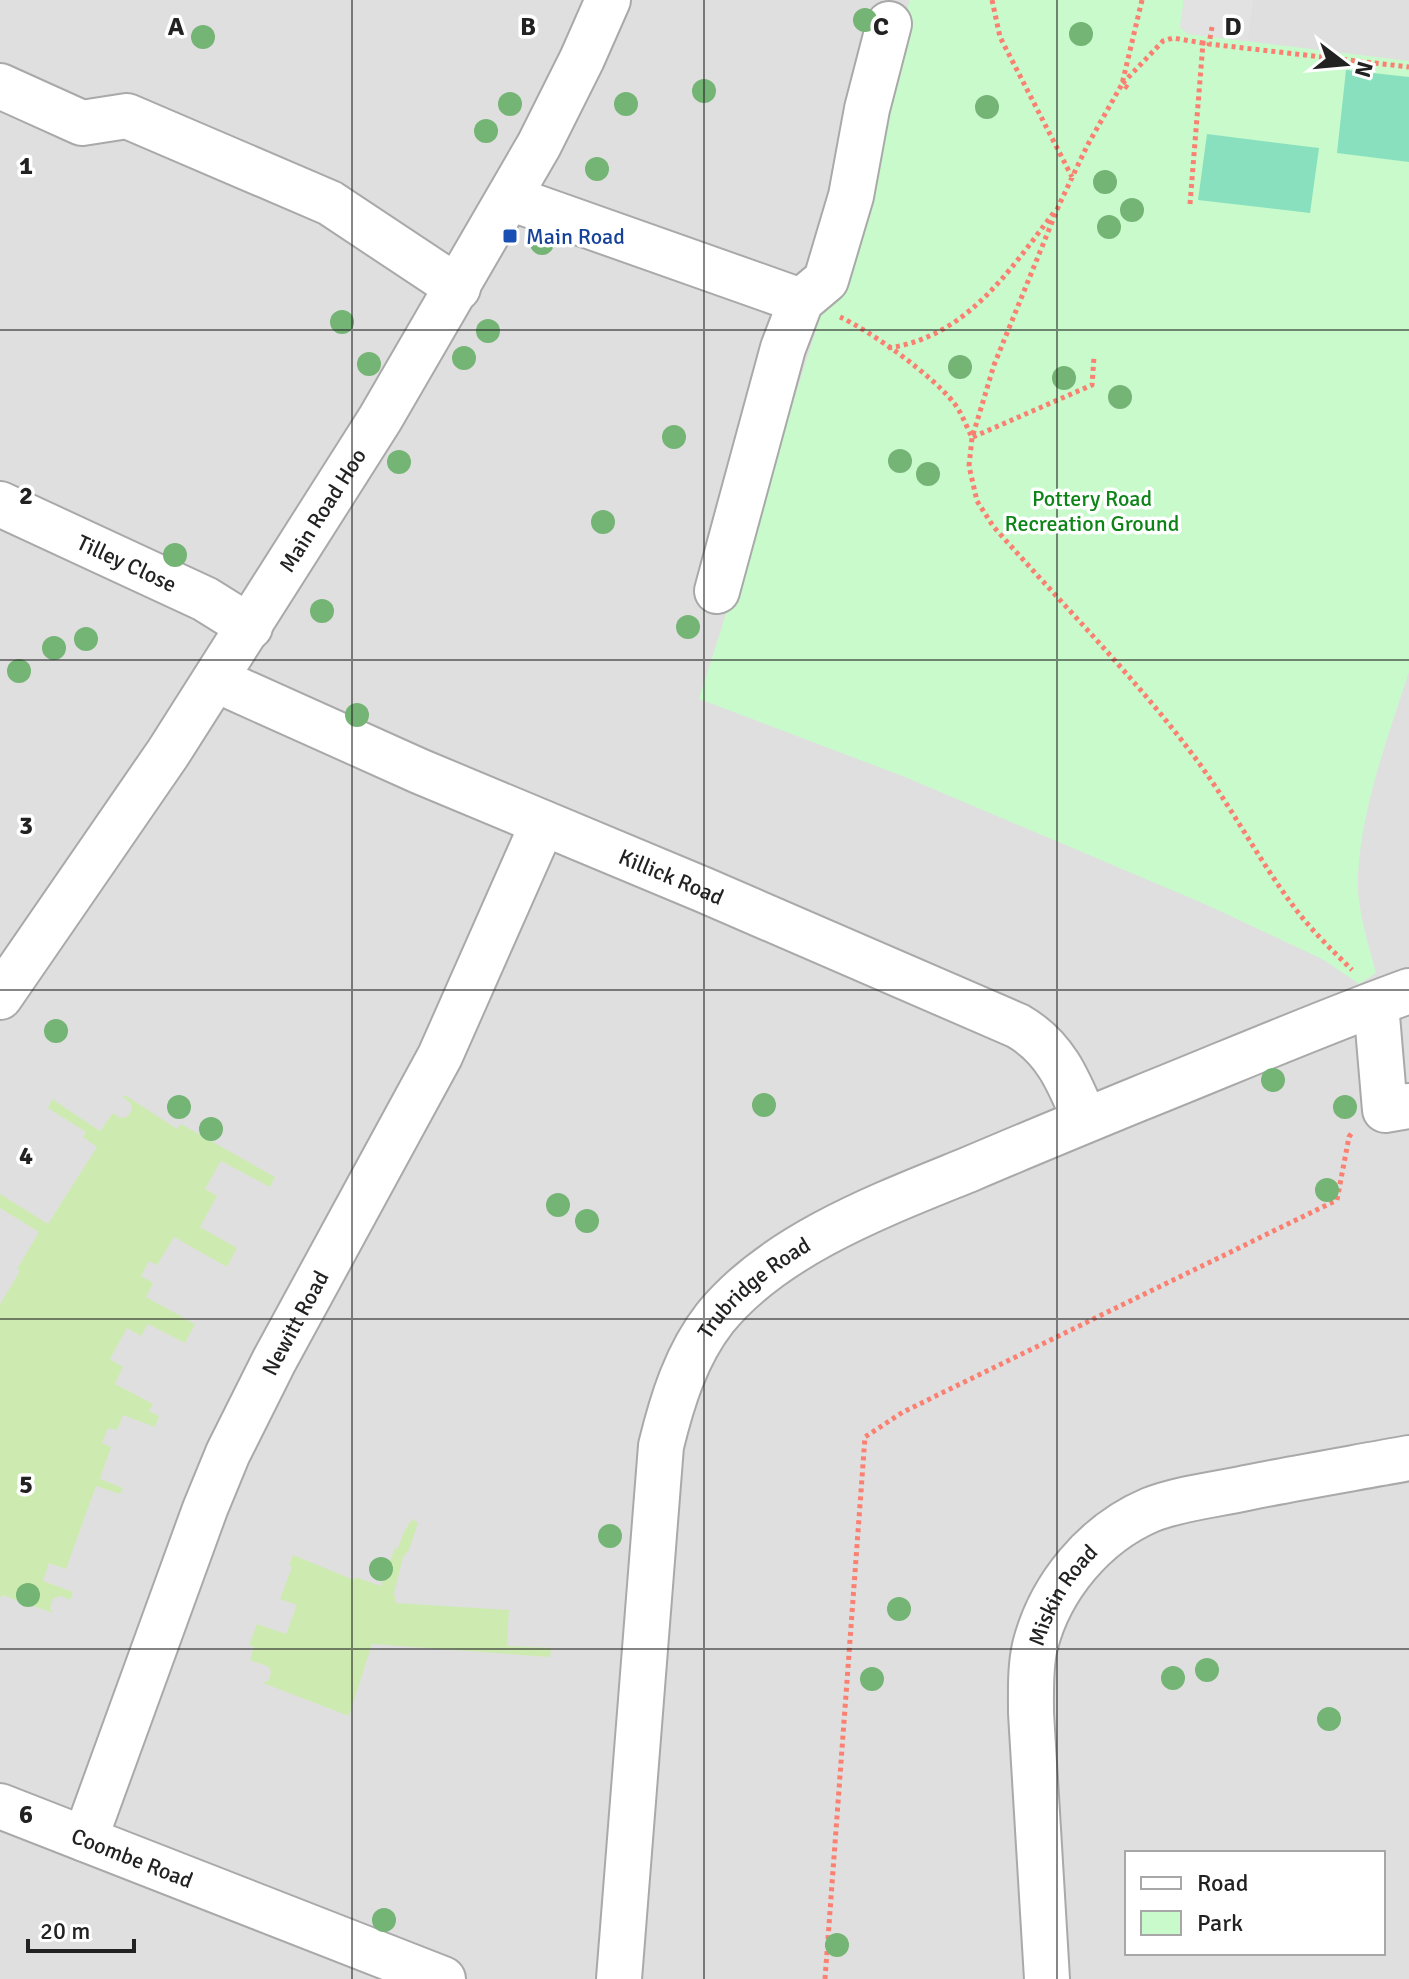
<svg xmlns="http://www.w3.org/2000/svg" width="1409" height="1979" font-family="Signika,sans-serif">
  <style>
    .residential { fill: #e0dfdf; fill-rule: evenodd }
    .grass { fill: #cdebb0 }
    .park { fill: #c8facc }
    .pitch { fill: #88e0be }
    .parking { fill: #e2e2e2 }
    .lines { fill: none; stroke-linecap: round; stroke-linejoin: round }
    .minor-casing { stroke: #a9a9a9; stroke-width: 48 }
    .path { stroke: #fa8072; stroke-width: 5; stroke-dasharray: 4 4; stroke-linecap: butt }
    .minor { stroke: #fff; stroke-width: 44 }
    .tree { fill: #74b475 }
    .grid { fill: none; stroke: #222; stroke-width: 2; stroke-opacity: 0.55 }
    .transit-dot { fill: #1a4fb4; stroke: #fff; stroke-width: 3 }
    .labels { text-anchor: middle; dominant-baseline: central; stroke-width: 7; stroke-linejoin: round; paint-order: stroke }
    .transit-label { font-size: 22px; fill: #164399; stroke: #fff; text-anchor: start }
    .park-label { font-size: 22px; fill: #0c8416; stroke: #fff }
    .street-label { font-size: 22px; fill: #222; stroke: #fff }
    .grid-label { font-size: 26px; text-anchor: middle; font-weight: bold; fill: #222; stroke: #fff; stroke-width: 7; stroke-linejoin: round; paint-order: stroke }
  </style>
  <rect width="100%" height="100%" fill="#f2efe9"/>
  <path class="residential" d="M0 0H1409V1979H0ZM1127 1853H1383V1953H1127Z"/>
  <path class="grass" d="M125 1095 177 1129 181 1124 275 1177 270 1187 221 1161 205 1189 217 1196 200 1227 237 1248 227 1267 174 1237 157 1265 149 1261 141 1276 153 1283 146 1297 195 1324 185 1343 148 1324 141 1336 127 1328 110 1359 123 1367 115 1384 153 1404 149 1411 159 1416 155 1427 123 1415 117 1430 108 1428 102 1443 111 1447 100 1479 123 1488 120 1494 96 1486 66 1569 49 1563 43 1581 73 1592 70 1600 61 1596 53 1598 50 1608 53 1613 2 1595 0 1598V1304L20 1271 17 1269 39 1232 0 1208V1194L48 1224 97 1147 83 1137 86 1132 48 1108 52 1099 100 1131 113 1113 120 1118 127 1117 132 1110 130 1102 123 1098Z
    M412 1519 418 1523 409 1550 403 1557 394 1593 396 1603 509 1610 507 1646 551 1648 550 1657 372 1644 349 1716 263 1683 269 1680 271 1672 269 1667 250 1660 254 1647 249 1645 257 1624 286 1634 297 1605 280 1599 292 1567 289 1565 293 1555 354 1580 355 1577 381 1586 394 1550 398 1548 404 1532Z"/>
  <path class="park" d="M910 0H1184L1180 27 1188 34 1409 61V672C1388 736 1361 809 1358 876 1356 907 1368 942 1376 973L1359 984 1324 960 1207 905 905 777 699 699 836 267 877 105Z"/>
  <path class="pitch" d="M1346 70 1409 77V162L1337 153Z
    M1207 134 1319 148 1310 213 1198 200Z"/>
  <path class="parking" d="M1184 0H1253L1248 41 1188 34 1180 27Z"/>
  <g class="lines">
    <defs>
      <g id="minor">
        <path d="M0 86 82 123 127 116 330 203 458 288"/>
        <path d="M510 198 801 301"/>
        <path id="s1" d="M0 504 205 599 250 627"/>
        <path d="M717 591 783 348 801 301 826 280 851 196 867 109 889 24"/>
        <path id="s2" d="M217 678 232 687 419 771 704 890 1018 1026C1056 1048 1069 1082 1085 1120"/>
        <path id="s3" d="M0 997 168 753 380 419 539 145 582 59 608 0"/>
        <path d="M1376 1004 1385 1110 1409 1106"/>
        <path id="s4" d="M0 1806 443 1979"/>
        <path id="s5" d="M85 1839 205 1509 228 1453 274 1361 440 1056 543 823"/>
        <path id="s6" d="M619 1979 661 1446C672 1401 686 1355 715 1318 775 1244 884 1204 970 1169 1026 1145 1082 1122 1138 1099 1228 1063 1318 1024 1409 991"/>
        <path id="s7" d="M1047 1979 1031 1713C1031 1691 1030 1667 1035 1646 1050 1587 1094 1534 1150 1510 1180 1498 1215 1495 1246 1488 1300 1477 1355 1468 1409 1458"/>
      </g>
    </defs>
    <use href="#minor" class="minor-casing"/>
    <path class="path" d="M992 0 1000 37 1072 177
      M1142 0 1122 84 1087 146 1059 205 994 365 972 438 969 466 977 501 993 526C1060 602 1132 674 1193 755 1230 804 1258 859 1294 907 1311 930 1332 950 1352 970
      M1212 27 1209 44 1409 67
      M1128 88 1122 84 1163 41 1173 38 1203 43
      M1190 204 1203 43 1209 44
      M840 317C872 332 932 375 954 403 962 413 966 426 972 437
      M888 348C967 337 1010 270 1055 211
      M973 437 1092 385 1094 357
      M825 1979 865 1437 903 1412 1337 1200 1349 1137 1353 1131"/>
    <use href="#minor" class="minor"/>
  </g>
  <g class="tree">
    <circle cx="865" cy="20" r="12"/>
    <circle cx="1081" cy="34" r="12"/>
    <circle cx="203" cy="37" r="12"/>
    <circle cx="704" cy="91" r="12"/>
    <circle cx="510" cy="104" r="12"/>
    <circle cx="626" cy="104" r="12"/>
    <circle cx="987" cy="107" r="12"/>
    <circle cx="486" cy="131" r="12"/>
    <circle cx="597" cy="169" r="12"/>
    <circle cx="1105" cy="182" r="12"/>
    <circle cx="1132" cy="210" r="12"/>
    <circle cx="1109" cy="227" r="12"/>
    <circle cx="542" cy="243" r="12"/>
    <circle cx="342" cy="322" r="12"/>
    <circle cx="488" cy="331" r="12"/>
    <circle cx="464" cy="358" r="12"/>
    <circle cx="369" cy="364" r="12"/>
    <circle cx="960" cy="367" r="12"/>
    <circle cx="1064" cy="378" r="12"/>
    <circle cx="1120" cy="397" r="12"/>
    <circle cx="674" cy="437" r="12"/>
    <circle cx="900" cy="461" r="12"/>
    <circle cx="399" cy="462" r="12"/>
    <circle cx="928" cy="474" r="12"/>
    <circle cx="603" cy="522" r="12"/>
    <circle cx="175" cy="555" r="12"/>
    <circle cx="322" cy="611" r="12"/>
    <circle cx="688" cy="627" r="12"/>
    <circle cx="86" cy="639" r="12"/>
    <circle cx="54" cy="648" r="12"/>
    <circle cx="19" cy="671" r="12"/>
    <circle cx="357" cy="715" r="12"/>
    <circle cx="56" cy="1031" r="12"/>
    <circle cx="1273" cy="1080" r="12"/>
    <circle cx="764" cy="1105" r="12"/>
    <circle cx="179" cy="1107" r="12"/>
    <circle cx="1345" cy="1107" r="12"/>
    <circle cx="211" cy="1129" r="12"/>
    <circle cx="1327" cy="1190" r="12"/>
    <circle cx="558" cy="1205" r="12"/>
    <circle cx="587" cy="1221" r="12"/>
    <circle cx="610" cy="1536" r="12"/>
    <circle cx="381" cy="1569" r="12"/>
    <circle cx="28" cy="1595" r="12"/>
    <circle cx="899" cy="1609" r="12"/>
    <circle cx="1207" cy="1670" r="12"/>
    <circle cx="1173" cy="1678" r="12"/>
    <circle cx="872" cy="1679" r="12"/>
    <circle cx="1329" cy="1719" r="12"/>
    <circle cx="384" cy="1920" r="12"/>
    <circle cx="837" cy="1945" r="12"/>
  </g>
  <path class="grid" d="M352 0V1979M704 0V1979M1057 0V1979M0 330H1409M0 660H1409M0 990H1409M0 1319H1409M0 1649H1409"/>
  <rect class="transit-dot" x="502" y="228" width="16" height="16" rx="4"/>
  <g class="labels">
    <g class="transit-label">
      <text x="526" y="236">Main Road</text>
    </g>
    <g class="park-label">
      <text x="1092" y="498">Pottery Road<tspan x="1092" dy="25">Recreation Ground</tspan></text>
    </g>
    <g class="street-label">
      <text stroke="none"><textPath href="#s3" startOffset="584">Main Road Hoo</textPath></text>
      <text stroke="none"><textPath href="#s1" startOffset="140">Tilley Close</textPath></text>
      <text stroke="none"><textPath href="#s2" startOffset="496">Killick Road</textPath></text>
      <text stroke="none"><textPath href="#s6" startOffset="724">Trubridge Road</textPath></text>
      <text stroke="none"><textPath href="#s5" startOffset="558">Newitt Road</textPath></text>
      <text stroke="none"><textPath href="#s7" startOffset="392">Miskin Road</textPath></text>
      <text stroke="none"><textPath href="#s4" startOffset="142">Coombe Road</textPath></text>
    </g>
  </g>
  <g class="grid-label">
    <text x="176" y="35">A</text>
    <text x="528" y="35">B</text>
    <text x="881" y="35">C</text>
    <text x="1233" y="35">D</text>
    <text x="26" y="174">1</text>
    <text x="26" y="504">2</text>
    <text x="26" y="834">3</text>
    <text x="26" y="1164">4</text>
    <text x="26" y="1493">5</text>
    <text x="26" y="1823">6</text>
  </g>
  <rect x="1125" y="1851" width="260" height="104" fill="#ffffff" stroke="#a7a7a7" stroke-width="2"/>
  <rect x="1141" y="1877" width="40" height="12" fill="#ffffff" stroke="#a7a7a7" stroke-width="2"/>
  <text x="1197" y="1891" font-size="24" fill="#222222">Road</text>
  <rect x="1141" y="1911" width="40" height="24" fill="#c8facc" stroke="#a7a7a7" stroke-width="2"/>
  <text x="1197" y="1931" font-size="24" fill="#222222">Park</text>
  <g transform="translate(1345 64) rotate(106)" stroke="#ffffff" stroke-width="6" paint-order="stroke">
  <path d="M0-6L14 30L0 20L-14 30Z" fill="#222222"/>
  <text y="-12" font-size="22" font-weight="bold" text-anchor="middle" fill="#222222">N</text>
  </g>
  <path d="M28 1939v12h106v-12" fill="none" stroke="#222222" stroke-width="4"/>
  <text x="40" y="1939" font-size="24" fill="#222222" stroke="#ffffff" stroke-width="6" paint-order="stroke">20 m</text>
</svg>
